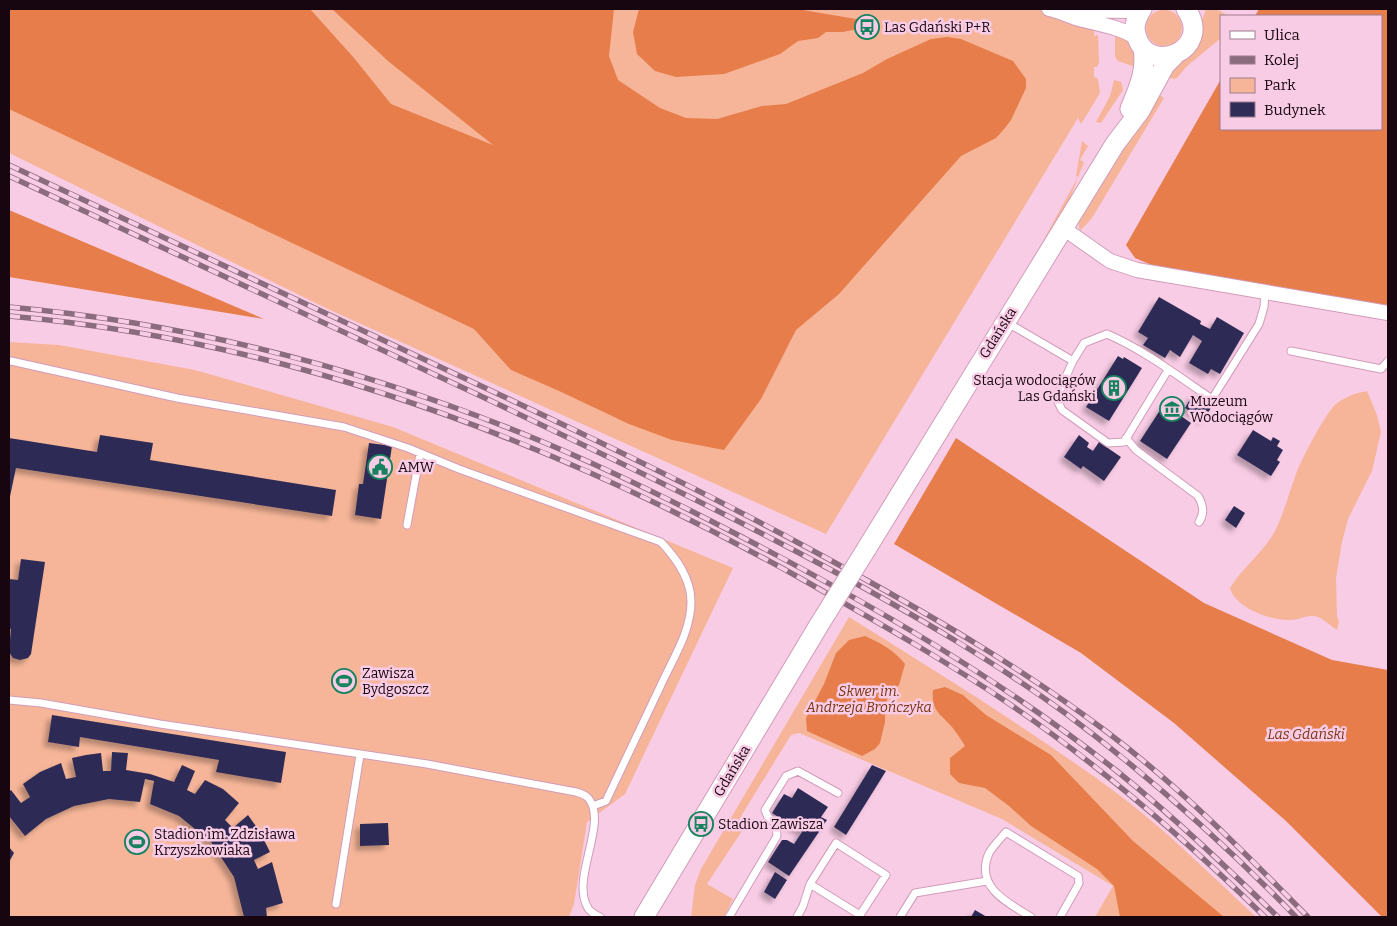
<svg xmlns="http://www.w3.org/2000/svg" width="1397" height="926" font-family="Bitter,serif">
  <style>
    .green { fill: #f6b598 }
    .forest { fill: #e77d4b }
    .building { fill: #2f2c57; filter: url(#shadow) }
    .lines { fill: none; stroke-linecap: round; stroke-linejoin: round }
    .service-casing { stroke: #d19cb9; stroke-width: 9 }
    .minor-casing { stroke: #d19cb9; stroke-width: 16 }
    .secondary-casing { stroke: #d19cb9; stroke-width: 21 }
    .service { stroke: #fff; stroke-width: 7 }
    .minor { stroke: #fff; stroke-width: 14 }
    .secondary { stroke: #fff; stroke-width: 19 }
    .rail-casing { stroke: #8b6c7e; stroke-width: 5.5 }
    .rail { stroke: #f9cce5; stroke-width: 4; stroke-dasharray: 11; stroke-linecap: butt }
    .secondary-bridge-casing { stroke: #d19cb9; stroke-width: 21; stroke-linecap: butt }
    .secondary-bridge { stroke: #fff; stroke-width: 19 }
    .labels { text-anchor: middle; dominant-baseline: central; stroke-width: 5; stroke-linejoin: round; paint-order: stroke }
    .poi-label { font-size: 14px; fill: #170610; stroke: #f9cce5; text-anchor: start }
    .street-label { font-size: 14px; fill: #170610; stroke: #f9cce5 }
    .park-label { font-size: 14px; font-style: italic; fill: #793511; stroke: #f9cce5 }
  </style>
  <defs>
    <filter id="shadow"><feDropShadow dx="-4.5" dy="4.5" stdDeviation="2.5" flood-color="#0004"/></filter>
  </defs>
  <rect width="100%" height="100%" fill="#f9cce5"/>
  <path class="green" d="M9 9H1099L1094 28V36L1098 35 1099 62 1097 67H1094V77L1098 79 1100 93 1081 124 1078 118 826 534 330 310 9 153Z
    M1206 9H1217L1228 16H1221V38L1186 67 1177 78 1174 79 1164 77 1201 23Z
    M1146 28a18 18 0 1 1 36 0a18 18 0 1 1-36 0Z
    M1115 33C1135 44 1133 47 1138 68L1118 61 1115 57Z
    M1114 80 1121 82 1123 90 1101 123 1096 122 1110 96Z
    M1158 94 1164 98 1092 218 1080 231 1078 221Z
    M1082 141 1088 146 1080 160 1084 162 1067 206 1031 263 1078 177 1076 176Z
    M9 342 59 345 195 370 393 427 733 568 625 794 587 822 574 904 569 917H9Z
    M1367 391 1377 415 1381 432 1372 471 1348 519 1342 542 1336 578 1337 616 1339 621 1337 630C1331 626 1325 620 1318 617 1309 613 1300 620 1291 620 1272 621 1235 608 1230 588 1243 567 1263 553 1275 531 1284 513 1289 493 1296 474 1302 458 1322 420 1333 407 1341 398 1355 393 1367 391Z
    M849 617C940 674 1031 730 1118 794 1167 831 1211 875 1256 917H1095L1113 886 1002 819 799 733 791 735 735 826 742 831 707 884 733 899 724 917H691L695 885 701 869Z"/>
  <path class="forest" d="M9 9H310L354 58 391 104 493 145 388 61 332 9H614L609 56 618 80 660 108 686 118 717 119 762 106 786 104 863 73 887 59 931 39 947 37 961 39 1013 61 1026 79V88L1011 120 1005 128 996 138 961 156 839 294 796 330 761 399 724 450 672 440 629 424 559 391 511 370 474 329 9 109Z
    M639 9H797L856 19 861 20 863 23 857 29 843 32H826L818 38 798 41 780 54 724 74 676 77 655 71 637 54 633 32Z
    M1259 9H1388V308L1161 269 1135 258 1126 245 1221 79V129H1381V16H1255Z
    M9 210 264 319 9 277Z
    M956 438 1204 603 1332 660 1388 670V917H1382L1286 821 1174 723 1081 653 894 544Z
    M865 636C881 643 895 651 905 664L899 685 889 693 885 706V722L880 743 875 749 862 756 807 731 806 718 824 684 836 653 849 640Z
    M945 687 963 695 986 715 1051 755 1133 841 1224 917H1120L1114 886 1097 869 1031 826 1009 806 985 788 959 783 950 774V758L965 746C961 740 957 733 952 727 940 713 931 711 933 690Z"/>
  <path class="building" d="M1159 297 1201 321 1200 324 1210 329 1217 317 1244 333 1220 374 1211 369 1208 374 1189 363 1202 341 1193 335 1180 357 1170 350 1165 358 1143 345 1148 338 1138 332Z
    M1118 356 1123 359 1124 357 1142 368 1109 421 1086 407Z
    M1193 394 1212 406 1204 420 1185 408Z
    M1164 404 1191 423 1167 459 1140 441Z
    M1253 430 1271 441 1273 437 1280 441 1277 446 1283 450 1277 460 1280 462 1271 476 1237 455Z
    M100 435 153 443 150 460 336 490 332 516 16 468 9 501V438L97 452Z
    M1079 435 1089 443 1087 447 1093 451 1099 442 1121 457 1104 481 1083 466 1081 469 1064 457Z
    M369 443 392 446 381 519 355 515 359 484H363Z
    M1234 506 1245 513 1236 528 1225 520Z
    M21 559 45 562 31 654 28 658 20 660 13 658 9 652 11 629 9 628V579L18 580Z
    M52 715 286 752 281 783 216 772 219 760 80 737 79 747 48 742Z
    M112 752 128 753 126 770 150 774 174 782 182 765 195 771 187 790 195 794 205 780 223 789 239 803 225 820 233 828 248 815 260 832 270 852 254 860 258 869 272 862 283 903 266 908 267 917H244L234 877 211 842 179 816 150 804 154 781 145 779 140 802 109 799 74 806 46 819 25 836 9 816V792L11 790 21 803 30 797 23 784 40 772 61 763 66 779 76 777 72 758 86 755 101 753 103 771H111Z
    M872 765 886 771 846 835 834 827Z
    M798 788 828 807 821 817 827 820 789 876 768 862 782 840H787L794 844 802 832 772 813 784 794 792 798Z
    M388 823 389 845 360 846V824Z
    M9 847 14 853 9 862Z
    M775 872 787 880 775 899 764 892Z
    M975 910 987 917H971Z"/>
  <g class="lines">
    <defs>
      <path id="service" d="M1006 322 1073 361
        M1291 351 1381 369 1388 361
        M11 361 177 398 344 427 408 448 459 469 661 542C676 558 691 578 691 602 691 632 672 660 660 687 642 725 624 763 606 801L593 806
        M1168 370 1124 442 1108 443 1062 410 1058 402V394L1073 361 1084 343 1107 334C1144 350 1178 376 1212 399L1259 324 1264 307 1265 292
        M1126 438 1136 450 1198 496C1203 505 1205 513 1199 522
        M407 525 420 454
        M9 700 41 703 160 724 427 764 576 792C580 793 586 795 589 799 608 824 570 880 588 908 590 912 596 915 600 917
        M836 843 886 875 860 915 810 884Z
        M336 904 360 755
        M729 917 777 836 776 824 768 817 765 810 786 776 798 771 838 793
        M797 917 803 906 810 884
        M900 917 915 893 987 881
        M1031 917C1008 903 974 887 989 853 993 846 1001 838 1006 832L1078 876 1079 883 1077 887 1060 917"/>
      <path id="minor" d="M1049 9C1058 11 1067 15 1076 18 1097 24 1118 26 1137 38
        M1063 10 1130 11 1142 9
        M1063 228 1110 261 1137 270 1388 313"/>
      <path id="secondary" d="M1142 9C1137 17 1133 25 1136 34 1146 78 1215 51 1186 9
        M1130 109C1138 89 1147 71 1143 48
        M867 548 1115 144 1140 111 1165 65 1174 56
        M644 917 819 625"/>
    </defs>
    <use href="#service" class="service-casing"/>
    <use href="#minor" class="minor-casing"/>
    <use href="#secondary" class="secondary-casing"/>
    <use href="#service" class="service"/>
    <use href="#minor" class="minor"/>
    <use href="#secondary" class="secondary"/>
    <defs>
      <path id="rail" d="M9 165C176 243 344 322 511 400 626 454 739 509 850 571 939 620 1026 671 1107 732 1180 787 1244 852 1308 917
        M9 176C168 250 326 324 485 398 603 454 720 510 835 572 914 615 992 660 1065 713 1148 775 1224 843 1296 917
        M9 307C187 323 365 369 531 437 602 466 671 500 740 536 871 604 1002 680 1118 772 1174 817 1226 867 1278 917
        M9 316C293 341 560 443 807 582 875 621 943 659 1008 703 1101 766 1185 839 1265 917"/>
    </defs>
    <use href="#rail" class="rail-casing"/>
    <use href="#rail" class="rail"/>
    <defs>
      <path id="secondary-bridge" d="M819 625 867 548"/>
    </defs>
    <use href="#secondary-bridge" class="secondary-bridge-casing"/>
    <use href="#secondary-bridge" class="secondary-bridge"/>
  </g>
  <defs>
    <symbol id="bus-ring" viewBox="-11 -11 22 22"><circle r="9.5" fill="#f9cce5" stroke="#16825f" stroke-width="1.5"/><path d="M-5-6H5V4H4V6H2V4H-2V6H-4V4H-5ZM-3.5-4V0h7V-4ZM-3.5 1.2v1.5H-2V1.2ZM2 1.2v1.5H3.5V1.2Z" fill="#16825f"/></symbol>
    <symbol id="building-ring" viewBox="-11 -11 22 22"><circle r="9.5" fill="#f9cce5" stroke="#16825f" stroke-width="1.5"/><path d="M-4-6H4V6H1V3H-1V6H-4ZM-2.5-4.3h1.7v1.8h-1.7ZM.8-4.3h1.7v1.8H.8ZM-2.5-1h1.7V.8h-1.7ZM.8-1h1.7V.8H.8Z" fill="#16825f"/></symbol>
    <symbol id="museum-ring" viewBox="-11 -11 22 22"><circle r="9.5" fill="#f9cce5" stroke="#16825f" stroke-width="1.5"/><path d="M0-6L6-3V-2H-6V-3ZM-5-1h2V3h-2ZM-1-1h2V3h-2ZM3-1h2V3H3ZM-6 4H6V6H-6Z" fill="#16825f"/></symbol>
    <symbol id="civic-ring" viewBox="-11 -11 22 22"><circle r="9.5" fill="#f9cce5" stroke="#16825f" stroke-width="1.5"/><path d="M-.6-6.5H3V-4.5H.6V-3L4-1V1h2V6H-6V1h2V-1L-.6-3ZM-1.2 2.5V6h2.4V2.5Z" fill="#16825f"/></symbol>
    <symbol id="stadium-ring" viewBox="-11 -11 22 22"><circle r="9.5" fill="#f9cce5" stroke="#16825f" stroke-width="1.5"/><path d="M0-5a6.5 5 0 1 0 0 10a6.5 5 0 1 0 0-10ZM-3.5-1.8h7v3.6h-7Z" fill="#16825f"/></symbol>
  </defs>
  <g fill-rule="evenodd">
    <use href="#bus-ring" x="853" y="13" width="28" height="28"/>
    <use href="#building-ring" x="1100" y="374" width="28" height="28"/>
    <use href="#museum-ring" x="1158" y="395" width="28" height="28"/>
    <use href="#civic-ring" x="366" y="453" width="28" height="28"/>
    <use href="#stadium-ring" x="330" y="667" width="28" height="28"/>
    <use href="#bus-ring" x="687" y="810" width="28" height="28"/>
    <use href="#stadium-ring" x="123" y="828" width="28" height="28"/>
  </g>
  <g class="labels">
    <g class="poi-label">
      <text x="884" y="27">Las Gdański P+R</text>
      <text x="1096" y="380" text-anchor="end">Stacja wodociągów<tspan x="1096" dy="16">Las Gdański</tspan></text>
      <text x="1190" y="401">Muzeum<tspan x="1190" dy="16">Wodociągów</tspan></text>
      <text x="398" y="467">AMW</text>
      <text x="362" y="673">Zawisza<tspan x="362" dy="16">Bydgoszcz</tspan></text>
      <text x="718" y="824">Stadion Zawisza</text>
      <text x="154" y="834">Stadion im. Zdzisława<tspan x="154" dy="16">Krzyszkowiaka</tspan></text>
    </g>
    <g class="street-label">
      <text transform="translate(998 333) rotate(-58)">Gdańska</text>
      <text transform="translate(732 771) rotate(-59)">Gdańska</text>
    </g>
    <g class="park-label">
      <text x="869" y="691">Skwer im.<tspan x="869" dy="16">Andrzeja Brończyka</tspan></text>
      <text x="1306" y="734">Las Gdański</text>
    </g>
  </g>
  <rect width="1397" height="926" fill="none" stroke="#170610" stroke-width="20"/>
  <rect x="1220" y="15" width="162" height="115" fill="#f9cce5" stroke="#9f7d90"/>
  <rect x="1230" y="31" width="25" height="8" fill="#ffffff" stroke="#9f7d90"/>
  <text x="1264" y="40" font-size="15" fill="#170610">Ulica</text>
  <rect x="1230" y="56" width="25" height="8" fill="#8b6c7e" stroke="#9f7d90"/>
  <text x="1264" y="65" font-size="15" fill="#170610">Kolej</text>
  <rect x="1230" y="78" width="25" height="15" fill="#f6b598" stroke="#9f7d90"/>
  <text x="1264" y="90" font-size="15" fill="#170610">Park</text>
  <rect x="1230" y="102" width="25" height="15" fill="#2f2c57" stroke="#9f7d90"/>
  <text x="1264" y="115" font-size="15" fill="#170610">Budynek</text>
</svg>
